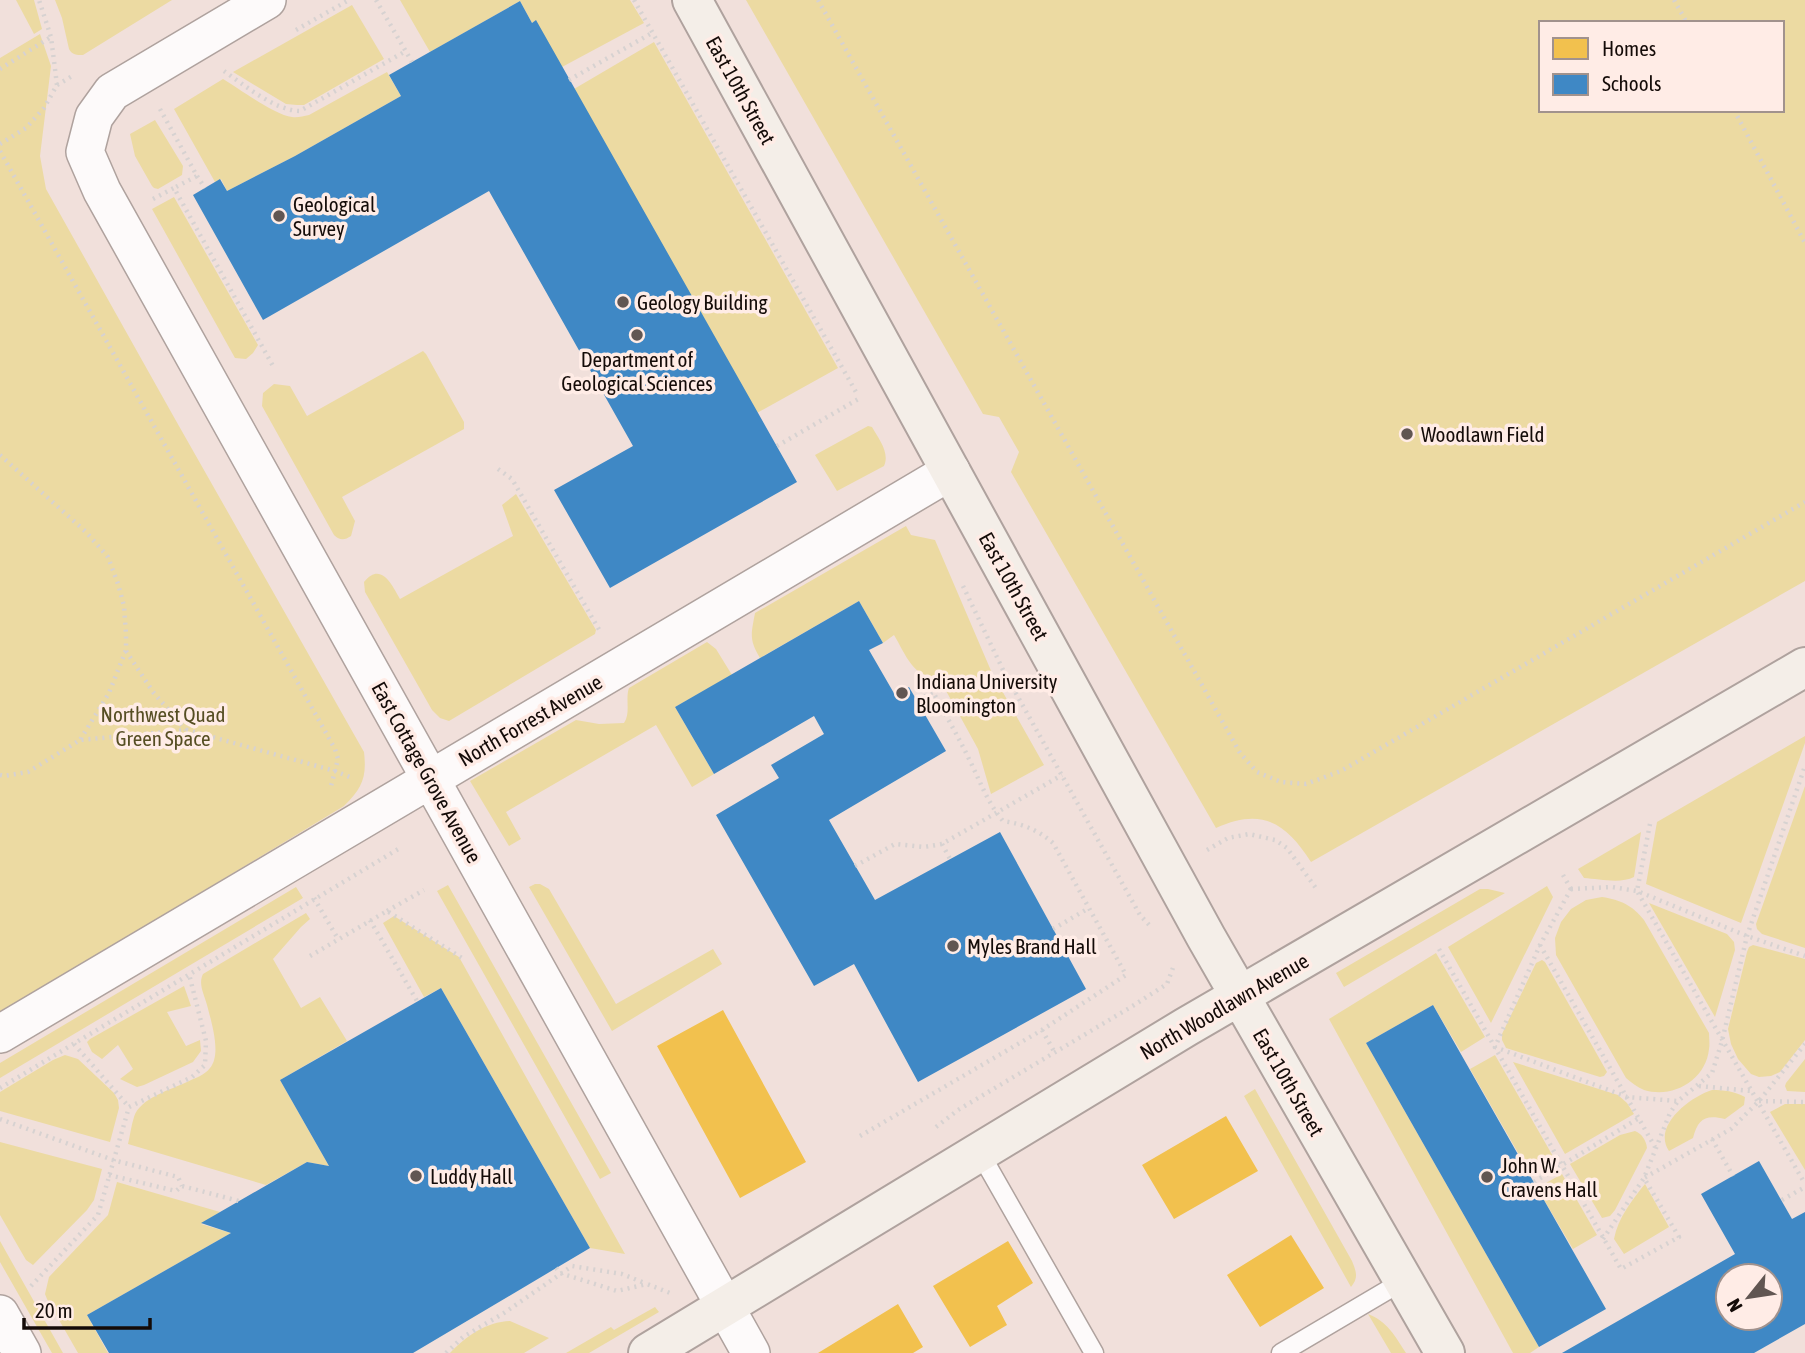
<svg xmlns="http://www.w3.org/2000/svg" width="1805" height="1353" font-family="'Asap Condensed',sans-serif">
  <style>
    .green { fill: #ecdaa2; fill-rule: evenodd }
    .homes { fill: #f2c14e }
    .schools { fill: #3f88c5; fill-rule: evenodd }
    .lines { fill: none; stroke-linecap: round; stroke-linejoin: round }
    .lane-casing { stroke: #afa29e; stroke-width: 21 }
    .street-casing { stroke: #afa29e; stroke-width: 40 }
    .secondary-casing { stroke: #afa29e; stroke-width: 42 }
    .path { stroke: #d7d2d1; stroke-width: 4.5; stroke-dasharray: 2 5; stroke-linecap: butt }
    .lane { stroke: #fdfafa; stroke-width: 18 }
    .street { stroke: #fdfafa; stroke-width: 37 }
    .secondary { stroke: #f4eee8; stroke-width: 38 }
    .poi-dot { fill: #615652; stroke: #ffece6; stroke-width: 2.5 }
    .labels { text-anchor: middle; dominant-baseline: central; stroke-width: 7; stroke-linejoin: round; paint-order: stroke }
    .street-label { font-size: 21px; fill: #140b08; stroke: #ffece6 }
    .poi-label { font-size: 21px; fill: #140b08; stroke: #ffece6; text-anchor: start }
    .park-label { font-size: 21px; fill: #564e23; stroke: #ffece6 }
  </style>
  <rect width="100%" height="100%" fill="#f1e0db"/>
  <path class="green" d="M16 0H34L42 29 34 34Z
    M55 0H172L83 55C77 55 72 55 69 49L62 18Z
    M400 0H630L644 23 562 67 535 21 532 23 520 1 430 52Z
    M746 0H1805V581L1311 862C1286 823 1262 807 1216 828L1011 472 1019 452 999 417 983 414ZM1541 23H1782V110H1541Z
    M352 5 384 59 304 105H297L286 104 233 72Z
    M40 34 51 66 40 156 46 189 175 419 364 752C367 778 362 788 344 806L0 1014V58Z
    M654 42 838 368 757 413 574 89Z
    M387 72 401 96 295 156 227 191 221 179 215 182 174 109 223 79C240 89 274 115 292 117 298 118 303 116 309 115Z
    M155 120 183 166 182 175 158 189 154 188 152 186 135 156 130 134Z
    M174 197 258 345 253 353 246 359 235 358 152 209Z
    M423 351 426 354 464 422V429L342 497 355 521 351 536C345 540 340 541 334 535L262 406 263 393 274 384 290 386 307 416Z
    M868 426 872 427C879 439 890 453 884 466L837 491 815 455Z
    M516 494 596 630 595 634 449 721 440 718 432 710 365 592 364 582C381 561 392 585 400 599L513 536 502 505Z
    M906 526 911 535 935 540 992 673 1044 765 991 794 978 749 939 678C913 678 906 655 894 635L883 643 859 601 760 658C749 639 751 635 755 613Z
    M707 642 716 649 732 675 675 707 714 774 692 787 656 725 506 812 521 839 509 846 470 781 576 720 599 724 624 723C631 713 625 699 629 688Z
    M1805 736V743L1741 923 1646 884 1657 822Z
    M1805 786V948L1762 934 1757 929 1756 924Z
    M1641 832 1634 877C1621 884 1599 879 1584 878L1578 869Z
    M535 884H540L549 889 616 1004 713 949 722 964 612 1031 529 887Z
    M448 885 611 1173 600 1179 437 891Z
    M1547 886 1553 897 1491 1023 1448 947Z
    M296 887 303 898 0 1078V1063Z
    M1480 889H1488L1505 893 1344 987 1336 973Z
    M1602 897C1621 900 1632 905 1644 920L1709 1033C1709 1038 1710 1044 1709 1049 1706 1080 1673 1099 1644 1090 1637 1087 1631 1082 1626 1078L1556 955 1555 938 1561 922 1571 909 1586 900Z
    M1649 903 1727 934 1734 942 1735 950 1715 1017Z
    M306 913 310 919 301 927 273 959 301 1008 320 997 347 1041 280 1080 329 1166 307 1162 266 1185 128 1144C130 1136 131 1126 134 1117 140 1098 170 1090 187 1082 195 1078 205 1075 210 1068 222 1054 211 1021 207 1005 204 994 198 984 203 974Z
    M394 916 459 957 625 1254 590 1248 441 988 424 997 383 923Z
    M1753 945 1805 959V1040L1780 1072 1771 1076 1759 1077 1751 1074 1738 1059 1731 1044 1728 1029 1747 952 1749 947Z
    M1436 953 1485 1037 1461 1052 1433 1005 1366 1043 1539 1347 1530 1353H1513L1329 1019Z
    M1542 960 1545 962 1607 1072 1604 1076 1600 1077 1506 1048 1502 1040V1034L1536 963Z
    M184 986 191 1006 167 1012 186 1046 200 1040 201 1051 193 1062 144 1085 137 1087 120 1079 133 1069 118 1045 102 1059 92 1052 87 1042 90 1039Z
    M65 1055 78 1059 114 1093 118 1100 119 1108 110 1142 0 1111V1092L53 1060Z
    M1495 1055 1554 1158 1529 1172 1470 1069Z
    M1805 1059V1092L1787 1091 1785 1086 1786 1083Z
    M1513 1062 1618 1095 1627 1103 1634 1114 1565 1154Z
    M1255 1089 1352 1261C1356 1271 1359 1278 1351 1287L1244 1096Z
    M1712 1090C1724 1090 1734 1091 1745 1097L1744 1105 1725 1119C1705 1114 1698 1119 1693 1138L1669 1151C1652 1126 1690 1097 1712 1090Z
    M1785 1104H1805V1170L1770 1112Z
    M1635 1131C1642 1134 1646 1140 1647 1148L1615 1210 1610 1216 1602 1218 1570 1164 1620 1135Z
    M0 1142 102 1169 94 1200 87 1210 33 1265 26 1260 0 1215Z
    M1562 1174 1597 1235 1573 1249 1537 1188Z
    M117 1182 220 1212 201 1224 231 1233 87 1315 108 1353H78L47 1299 45 1294 49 1277 108 1215Z
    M1645 1184 1669 1227 1624 1254 1614 1239C1618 1218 1632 1200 1645 1184Z
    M0 1241 63 1353H52L0 1262Z
    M655 1307 659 1312 589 1353H566L611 1327 614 1330Z
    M1368 1314C1387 1321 1395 1336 1406 1353H1391Z
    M510 1321 549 1338 524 1353H450C466 1336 486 1322 510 1321Z"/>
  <path class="homes" d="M723 1010 806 1162 740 1198 657 1046Z
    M1226 1116 1258 1171 1174 1219 1142 1165Z
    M1291 1235 1324 1288 1260 1327 1227 1275Z
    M1008 1241 1033 1283 997 1306 1007 1325 970 1347 933 1286Z
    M898 1304 923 1347 913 1353H818Z"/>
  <path class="schools" d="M520 1 532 23 536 20 797 482 610 588 554 490 633 446 489 191 263 320 193 195 220 179 227 191 295 156 401 96 389 75Z
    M859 601 883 643 869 650 895 695 909 687 946 751 829 820 875 900 1000 832 1086 989 918 1082 854 964 814 986 716 815 779 778 771 765 824 734 814 716 714 774 675 707Z
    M441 988 590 1248 413 1353H109L87 1315 231 1233 201 1223 307 1162 329 1166 280 1080Z
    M1433 1005 1606 1309 1539 1347 1366 1043Z
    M1759 1161 1792 1219 1805 1212V1324L1754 1353H1562L1735 1254 1701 1194ZM1728 1276H1770V1318H1728Z"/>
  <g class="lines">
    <defs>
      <path id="lane" d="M980 1153 1094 1353
        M1281 1353 1403 1281"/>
      <path id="street" d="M267 0 112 92 94 117 85 152 102 191 751 1353
        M0 1034 951 471
        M0 1314 22 1353"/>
      <path id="secondary" d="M692 0 1206 937 1445 1353
        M648 1353 1186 1027 1805 667"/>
    </defs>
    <use href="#lane" class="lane-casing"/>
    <use href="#street" class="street-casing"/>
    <use href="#secondary" class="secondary-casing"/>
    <path class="path" d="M376 0 412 62
      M634 0 856 392
      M818 0 1240 753 1257 772 1281 782 1306 784 1341 771 1805 502
      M1674 0 1687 23
      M296 30 349 0
      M0 69 51 37
      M224 71C244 85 276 111 300 111L406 51
      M569 80 652 33
      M57 85 74 75
      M160 109 197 176 174 188
      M1734 110 1805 243
      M0 144 26 128 44 108 57 85 51 37 39 0
      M0 151 335 749 338 759 330 790
      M197 176 205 188
      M153 199 174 188 273 366
      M777 446 860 398
      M0 455 86 532 108 557 118 584 124 606 126 634V650L109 693 80 740
      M498 469 512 479 601 633
      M963 586 1004 672 1140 915 1151 927
      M126 651 153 692 186 730
      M0 775 4 776 28 772 80 740 187 730 335 771 352 778
      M1650 824 1637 891 1805 1184
      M942 844 950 859
      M1207 850 1228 838 1249 834 1275 840 1287 848 1318 891
      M855 866 895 844 924 847 942 844 1062 775
      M1563 875 1571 889
      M1571 889 1540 945 1495 1047 1627 1097 1677 1101
      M1571 889 1612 887 1637 891 1747 936 1805 956
      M314 898 338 939
      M387 911 424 890
      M370 920 417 1001
      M1053 929 1089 908
      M1540 945 1655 1147
      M1439 949 1621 1269 1679 1237 1644 1178 1731 1129 1759 1101 1805 1044
      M310 956 387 911 462 958
      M1042 1030 1055 1053
      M74 1044 129 1107
      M1699 1086 1751 1091
      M0 1088 400 848
      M1759 1101 1805 1102
      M0 1119 113 1160 178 1177 182 1186
      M936 1127 958 1110 1131 1007 1167 984 1174 965
      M860 1136 1042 1030 1126 975 1053 843C1038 830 1023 824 1003 821 987 802 980 781 969 759 958 736 945 714 933 692L917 701
      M1712 1139 1733 1176
      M109 1175 176 1191 182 1186 239 1201
      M1534 1182 1639 1118
      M1782 1200 1805 1187
      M1603 1239 1644 1178 1670 1113 1678 1101 1712 1073 1722 1041 1747 936 1805 766
      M556 1268 560 1273 617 1291 647 1284 670 1293
      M31 1286 98 1215 129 1107 192 1077 205 1065 206 1041 189 974
      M446 1353 463 1337 504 1313 572 1266 622 1274 647 1284"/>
    <use href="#lane" class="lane"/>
    <use href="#street" class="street"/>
    <use href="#secondary" class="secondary"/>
  </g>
  <g class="poi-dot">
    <circle cx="279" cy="216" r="7"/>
    <circle cx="623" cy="302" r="7"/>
    <circle cx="637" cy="335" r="7"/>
    <circle cx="1407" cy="434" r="7"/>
    <circle cx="902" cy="693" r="7"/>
    <circle cx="953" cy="946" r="7"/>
    <circle cx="416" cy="1176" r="7"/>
    <circle cx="1487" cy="1177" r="7"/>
  </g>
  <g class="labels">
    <g class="street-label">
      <text transform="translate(741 90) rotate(61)">East 10th Street</text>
      <text transform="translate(1014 586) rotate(61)">East 10th Street</text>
      <text transform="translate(530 720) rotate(-30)">North Forrest Avenue</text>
      <text transform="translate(427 772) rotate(61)">East Cottage Grove Avenue</text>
      <text transform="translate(1224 1006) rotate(-30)">North Woodlawn Avenue</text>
      <text transform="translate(1289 1082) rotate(60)">East 10th Street</text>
    </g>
    <g class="poi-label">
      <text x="293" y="204">Geological<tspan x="293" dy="24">Survey</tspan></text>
      <text x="637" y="302">Geology Building</text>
      <text x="637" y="359" text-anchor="middle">Department of<tspan x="637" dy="24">Geological Sciences</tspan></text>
      <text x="1421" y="434">Woodlawn Field</text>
      <text x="916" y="681">Indiana University<tspan x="916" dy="24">Bloomington</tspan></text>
      <text x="967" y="946">Myles Brand Hall</text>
      <text x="1501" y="1165">John W.<tspan x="1501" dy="24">Cravens Hall</tspan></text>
      <text x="430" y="1176">Luddy Hall</text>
    </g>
    <g class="park-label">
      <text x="163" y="714">Northwest Quad<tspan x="163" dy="24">Green Space</tspan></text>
    </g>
  </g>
  <rect x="1539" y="21" width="245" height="91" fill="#ffece6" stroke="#a1928d" stroke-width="2"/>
  <rect x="1553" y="38" width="35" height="21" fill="#f2c14e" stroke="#a1928d" stroke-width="2"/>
  <text x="1602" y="56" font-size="21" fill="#140b08">Homes</text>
  <rect x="1553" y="74" width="35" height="21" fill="#3f88c5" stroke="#a1928d" stroke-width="2"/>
  <text x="1602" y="91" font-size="21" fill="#140b08">Schools</text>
  <g transform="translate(1749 1297) rotate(240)"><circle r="33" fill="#ffece6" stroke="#a1928d" stroke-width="2"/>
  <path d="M0-5L12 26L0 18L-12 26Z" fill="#615652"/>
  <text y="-10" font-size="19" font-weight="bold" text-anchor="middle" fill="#140b08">N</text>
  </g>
  <path d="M24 1318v10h126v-10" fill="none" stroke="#140b08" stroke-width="3.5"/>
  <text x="35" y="1318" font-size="21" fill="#140b08" stroke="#ffece6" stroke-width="5" paint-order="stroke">20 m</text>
</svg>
